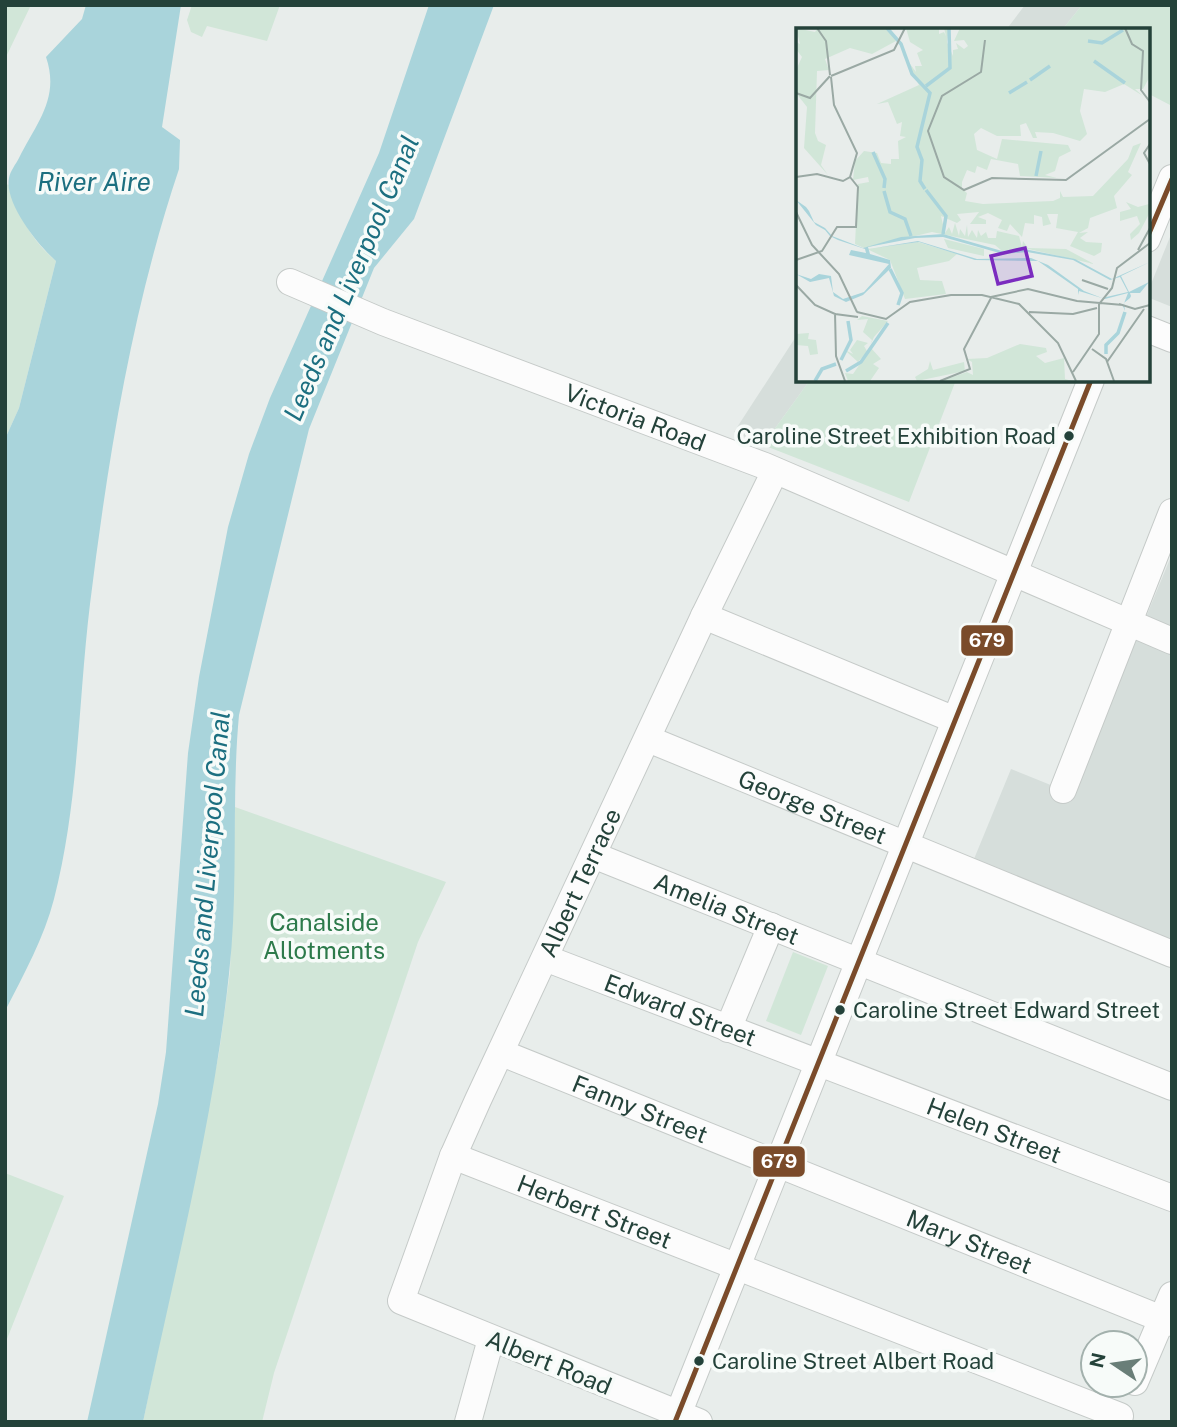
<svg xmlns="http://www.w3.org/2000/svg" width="1177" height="1427" font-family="'Public Sans',sans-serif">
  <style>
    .built { fill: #d6dedb }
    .green { fill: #d1e6d8 }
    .water { fill: #a9d4db }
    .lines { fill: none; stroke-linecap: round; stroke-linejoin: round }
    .street-casing { stroke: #c5cac8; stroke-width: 28 }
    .street { stroke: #fcfcfc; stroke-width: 26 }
    .bus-1-casing { stroke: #f7fbf9; stroke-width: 10 }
    .bus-1 { stroke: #7a4b2a; stroke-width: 5 }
    .bus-dot { fill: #24423a; stroke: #f7fbf9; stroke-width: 2.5 }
    .labels { text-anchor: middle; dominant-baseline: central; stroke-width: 7; stroke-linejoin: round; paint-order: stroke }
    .bus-label { font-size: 22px; fill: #24423a; stroke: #f7fbf9; text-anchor: start }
    .street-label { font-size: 24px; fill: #24423a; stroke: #f7fbf9 }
    .park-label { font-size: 24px; fill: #2d7a4b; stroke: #f7fbf9 }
    .water-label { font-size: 26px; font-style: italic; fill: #1c6f80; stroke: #f7fbf9 }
    .inset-river { fill: none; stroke: #a9d4db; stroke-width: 3.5 }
    .inset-road { fill: none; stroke: #9aa9a4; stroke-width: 2 }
    .view { fill: #7b2cbf; fill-opacity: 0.15; stroke: #7b2cbf; stroke-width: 3.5 }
    .inset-edge { fill: none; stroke: #24423a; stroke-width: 3.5 }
    .line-badge { stroke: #f7fbf9; stroke-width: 2.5 }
    .badge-label { font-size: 19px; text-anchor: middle; font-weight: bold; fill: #fff }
  </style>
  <rect width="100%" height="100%" fill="#e8edeb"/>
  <path class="built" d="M1025 5H1082L1062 30H1006Z
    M1172 232V307L1147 297V294Z
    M797 335V380H810L763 445 734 432Z
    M1172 554V940L974 859 1011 769 1073 794Z"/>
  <path class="green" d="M5 5H31L5 59Z
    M192 5H280L267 41 207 26 202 37 191 32 187 20Z
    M1082 5H1172V106L1147 93V30H1062Z
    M5 184 10 185C17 215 33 242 56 261L19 408 5 439Z
    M810 380H956L909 502 763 445Z
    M235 807 446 882 418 942 274 1373 262 1422H143L219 1053 230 972Z
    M793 952 828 966 801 1035 766 1021Z
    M5 1173 64 1196 5 1344Z"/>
  <path class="water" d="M86 5H181L162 127 180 140 179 169C132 309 108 458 90 604 78 703 79 802 54 899 44 938 24 974 5 1011V439L19 408 56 261C39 246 4 203 9 178 10 171 16 164 19 158 37 122 60 98 46 57L82 19Z
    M429 5H494L414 219 374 268 309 429 239 715C231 801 239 888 229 974 213 1125 174 1273 143 1422H87L158 1104 166 1052 188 753 199 677 228 527 249 454 270 398 379 153Z"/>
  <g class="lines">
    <defs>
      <g id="street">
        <path d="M1147 239 1172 178"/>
        <path id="s1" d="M290 282 383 322 765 466 1172 641"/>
        <path d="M1147 329 1172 339"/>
        <path d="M704 616 955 720"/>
        <path id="s2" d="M648 739 1172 954"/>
        <path d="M1063 790 1172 512"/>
        <path id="s3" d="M593 855 1172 1087"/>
        <path id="s4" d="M545 958 1172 1198"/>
        <path d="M728 1029 771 926"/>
        <path id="s5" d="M502 1053 1172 1323"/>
        <path id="s6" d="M453 1156 1120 1416"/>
        <path d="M1135 1382 1172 1295"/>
        <path d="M468 1422 491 1339"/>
        <path d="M675 1422 1091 380"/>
        <path id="s7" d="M699 1422 401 1301 453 1156 478 1100 704 616 775 471"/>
      </g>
    </defs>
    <use href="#street" class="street-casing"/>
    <use href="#street" class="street"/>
    <defs>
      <path id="bus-1" d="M1147 238 1172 179
        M675 1422 1091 380"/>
    </defs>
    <use href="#bus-1" class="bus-1-casing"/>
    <use href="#bus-1" class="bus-1"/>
  </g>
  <g class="bus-dot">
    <circle cx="1069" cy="436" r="6"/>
    <circle cx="840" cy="1010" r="6"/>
    <circle cx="699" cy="1361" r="6"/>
  </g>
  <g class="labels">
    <g class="bus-label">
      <text x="1056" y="436" text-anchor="end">Caroline Street Exhibition Road</text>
      <text x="853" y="1010">Caroline Street Edward Street</text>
      <text x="712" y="1361">Caroline Street Albert Road</text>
    </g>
    <g class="street-label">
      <text stroke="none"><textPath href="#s1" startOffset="371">Victoria Road</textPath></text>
      <text stroke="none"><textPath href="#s2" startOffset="178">George Street</textPath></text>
      <text stroke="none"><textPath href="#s7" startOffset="777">Albert Terrace</textPath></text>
      <text stroke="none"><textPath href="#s3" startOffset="144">Amelia Street</textPath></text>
      <text stroke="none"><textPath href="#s4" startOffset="145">Edward Street</textPath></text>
      <text stroke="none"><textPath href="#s5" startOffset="149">Fanny Street</textPath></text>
      <text stroke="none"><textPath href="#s4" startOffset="481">Helen Street</textPath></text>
      <text stroke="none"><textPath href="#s6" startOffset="152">Herbert Street</textPath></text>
      <text stroke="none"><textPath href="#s5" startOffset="504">Mary Street</textPath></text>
      <text transform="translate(549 1362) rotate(22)">Albert Road</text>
    </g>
    <g class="park-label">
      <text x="324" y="922">Canalside<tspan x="324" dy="28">Allotments</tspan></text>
    </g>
    <g class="water-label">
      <text x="94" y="181">River Aire</text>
      <text transform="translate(351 278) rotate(-67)">Leeds and Liverpool Canal</text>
      <text transform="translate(207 864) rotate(-85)">Leeds and Liverpool Canal</text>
    </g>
  </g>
  <g transform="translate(796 28)">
    <rect width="354" height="354" fill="#e8edeb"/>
    <path d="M0 0 19 4 22 0H93L100 13 76 26 54 20 29 31 33 42 21 43 19 105 22 113 30 117 25 137 32 147 8 120 11 79 0 65V42L6 29 0 21V14L4 16ZM110 0H143V6L148 4 150 8 148 0H153L151 14 157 28V22L162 21 160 15 168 21 172 18 168 12 158 13 164 0H353V50L347 61H339L347 68 328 56 309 64 288 61 284 83 291 106 284 113 257 105 239 104 241 110H237L230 95 224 97 225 108H201L185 100 178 106 181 122 201 131 206 111 272 117 275 123 263 129 259 143 249 147 261 150 224 148 222 136 195 131 191 142 181 138 179 145 171 142 166 154V161L171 165 169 173 187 176 257 173 264 170V163L267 169 297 168 332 131 337 118 345 115 332 144 336 147 318 168 321 180 294 190 292 200 283 205 292 204 284 210 290 214 306 215 305 224 298 228 274 218 282 204 260 200 262 186H251L255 196 247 198 246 189 238 187V196L229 195 226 209 214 196 211 203 202 200 206 192 192 185 182 189 190 192V196H174L183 184 161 186 165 192 161 195 145 188 149 205 153 199 156 206 159 195 163 208 164 201 169 208 171 197 172 209 176 202 181 210 182 202 185 208 190 204 192 210H200L201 203 223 208 226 219 227 213 232 220 270 221 298 236 228 220 206 223 199 217 136 204 68 220 59 216 62 156 73 154 72 149 57 152 59 133 68 123 81 125 85 135 95 136V131H103L102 113 110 109 104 108 106 94 101 96 92 74 81 76 123 57 106 25 120 44 119 38H126L121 25 127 22 114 14ZM330 174 342 179 353 176V186L343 205 335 212 334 206 344 196 341 188 324 193V184L335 181ZM148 211 188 221V228L152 220ZM122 214 161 226 153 233 121 240 124 252 146 253 150 266 109 271 94 232 71 221ZM66 288 92 293 78 309 71 324 62 334 51 324V323L57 326 54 322 61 312 72 315 68 318 71 323 74 318 76 312 67 304 72 291 61 292ZM13 305 12 311 20 312 22 326 14 327 12 318 0 317V306ZM224 316 250 320 251 324 240 328 249 335 268 330 269 351 276 353H145L171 344 177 347 176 334 171 331 191 330ZM75 320 85 331 77 336 83 340 74 353H52L49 345 57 346ZM134 333 137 342 168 334 169 343 121 353 119 349 132 341Z" fill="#d1e6d8"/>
    <path d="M0 172 10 179 13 183 18 194 29 200 36 208 67 220 105 209 147 206 206 223 228 221 279 231 316 251 354 234 325 248 333 264 353 254 344 265H334L335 268 334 270 328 275 329 283 327 278 332 265 309 271 283 263 282 267V261L242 233 179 232 123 214 79 220 122 213 181 231 235 230 252 237 288 263 306 270 332 264 324 249 314 252 277 232 231 224 207 226 147 209 119 210 72 219 74 226 94 232 95 240 67 267 50 274 38 268 33 250 14 254 0 246 15 251 23 246 35 248 37 264 47 271 68 264 93 236 53 227 55 222 70 225 69 221 42 212 34 208 29 202 20 197Z" fill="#a9d4db"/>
    <path class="inset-river" d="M91 0 105 16 116 46 134 65 121 119 126 132 124 153 129 161M292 13 306 15 327 2M298 33 329 55M234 52 254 38M130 58 154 40 153 0M213 65 231 54M77 124 89 151 88 160M240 148 245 123M130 162 150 188 147 206M88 163 94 184 109 191 115 208M94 241 106 265 102 277M310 326V317L322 305 329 284M45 332 55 312 52 293M50 343 65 334 92 295M19 353 26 341 40 336"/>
    <path class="inset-road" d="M21 0 30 13 34 47M329 0 336 16 347 23 345 62 354 74M189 12 185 44 146 68 132 103 148 149 168 162 196 150 270 152 354 91M35 48 98 22 109 0M0 65 14 70 34 48M354 116 348 125 354 136M0 149 21 146 47 153 54 149 61 125 38 77 35 49M0 184 16 217 43 246 61 284M342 222 354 200M0 232 26 223 41 199H60L62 159 54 149M286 252 312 261M0 257 19 277 39 286 62 289M195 269 232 261 281 273 327 277M323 276 339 281 354 277M61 284 90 291 114 274 155 267H186L223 276 262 315 280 353M233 284 277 286 301 280M39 285 40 328 49 353M296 321 310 331 318 353M311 334 348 281M277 344 303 306V276L316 260 321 240 354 215M144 353 174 341 168 321 195 270"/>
    <path class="view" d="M229 220 236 248 202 256 195 228Z"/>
    <rect width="354" height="354" class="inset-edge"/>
  </g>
  <g class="line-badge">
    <rect x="960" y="624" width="54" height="33" rx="7" fill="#7a4b2a"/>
    <rect x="752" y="1145" width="54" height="33" rx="7" fill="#7a4b2a"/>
  </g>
  <g class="badge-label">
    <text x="987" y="647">679</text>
    <text x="779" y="1168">679</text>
  </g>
  <rect width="1177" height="1427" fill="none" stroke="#24423a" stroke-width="14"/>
  <g transform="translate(1114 1364) rotate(283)"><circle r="33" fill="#f7fbf9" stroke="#a3b1ad" stroke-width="2"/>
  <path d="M0-5L12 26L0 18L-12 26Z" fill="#697e78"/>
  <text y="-10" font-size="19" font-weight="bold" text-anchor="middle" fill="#24423a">N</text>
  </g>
</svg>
